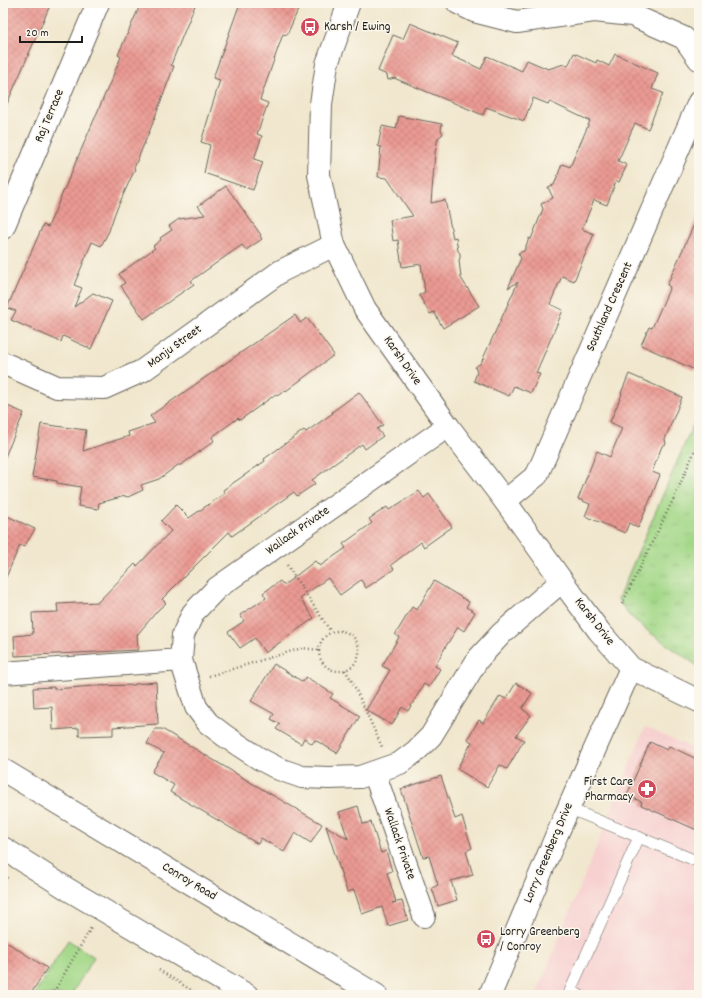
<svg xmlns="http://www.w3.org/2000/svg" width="702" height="998" font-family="Dekko,sans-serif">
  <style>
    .built { fill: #f7d0d0 }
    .green { fill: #a4d889; stroke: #607a52 }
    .park { fill: url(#park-tufts); stroke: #607a52 }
    .building { fill: url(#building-cross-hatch) }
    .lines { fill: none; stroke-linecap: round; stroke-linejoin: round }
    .lane-casing { stroke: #67635a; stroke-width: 12 }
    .street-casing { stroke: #67635a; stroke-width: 24 }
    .secondary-casing { stroke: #67635a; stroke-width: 24 }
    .path { stroke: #67635a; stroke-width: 2.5; stroke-dasharray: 1 3; stroke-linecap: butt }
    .lane { stroke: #fff; stroke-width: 11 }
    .street { stroke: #fff; stroke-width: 22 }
    .secondary { stroke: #fff; stroke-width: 22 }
    .labels { text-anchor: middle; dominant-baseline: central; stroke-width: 3; stroke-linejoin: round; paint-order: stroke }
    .poi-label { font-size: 13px; fill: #1c1c1c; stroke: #fbf7ec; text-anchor: start }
    .street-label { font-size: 13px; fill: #1c1c1c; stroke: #fbf7ec }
  </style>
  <defs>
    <pattern id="park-tufts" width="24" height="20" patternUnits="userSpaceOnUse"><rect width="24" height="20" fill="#a4d889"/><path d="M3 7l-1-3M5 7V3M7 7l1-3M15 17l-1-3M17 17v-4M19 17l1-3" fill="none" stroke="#8db976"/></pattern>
    <pattern id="building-cross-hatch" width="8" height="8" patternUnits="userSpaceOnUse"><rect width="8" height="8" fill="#ea9a93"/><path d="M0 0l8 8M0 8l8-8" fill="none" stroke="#c8847e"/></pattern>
  </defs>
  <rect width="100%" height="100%" fill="#fbf7ec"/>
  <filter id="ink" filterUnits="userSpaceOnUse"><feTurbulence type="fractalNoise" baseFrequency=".025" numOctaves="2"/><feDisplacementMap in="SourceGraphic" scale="8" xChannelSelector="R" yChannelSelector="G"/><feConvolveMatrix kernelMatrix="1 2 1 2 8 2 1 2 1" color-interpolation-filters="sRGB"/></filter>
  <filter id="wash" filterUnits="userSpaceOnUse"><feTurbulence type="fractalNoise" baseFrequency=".012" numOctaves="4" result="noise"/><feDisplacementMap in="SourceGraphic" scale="16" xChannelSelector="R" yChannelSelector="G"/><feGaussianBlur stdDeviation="0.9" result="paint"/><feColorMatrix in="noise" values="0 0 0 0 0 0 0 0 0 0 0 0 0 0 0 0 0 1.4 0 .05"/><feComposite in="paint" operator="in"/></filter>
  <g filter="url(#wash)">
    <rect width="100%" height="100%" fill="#f1e7ce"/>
    <path class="built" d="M645 727 699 751V995H536Z"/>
    <path class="green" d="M68 940 94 957 71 995H34Z"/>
    <path class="park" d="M699 411V667L648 631 628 614 618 599Z"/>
    <g id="blocks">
      <path class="building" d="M3 3H51L3 113Z
        M141 3H196L176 52 171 65 174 66 152 125 134 168 135 169 115 213 109 231 101 246 92 242 74 285 82 288 74 307 93 293 112 301 91 349 63 336 61 342 11 320 16 311 7 308 43 225 48 227 121 57 118 55Z
        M240 3H301L287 35 283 34 260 100 268 103 257 134 262 136 254 159 263 162 253 190 204 173 210 145 201 142 220 80 213 78Z
        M410 23 458 43 452 56 481 69 487 56 522 71 527 60 548 69 564 64 568 66 574 53 596 63 597 60 609 66 615 54 658 73 652 89 663 93 648 129 635 123 618 161 627 165 619 182 616 181 607 205 594 200 582 229 594 234 574 281 562 276 550 304 563 310 536 373 540 374 531 393 514 386 509 396 474 381 477 372 475 367 481 363 518 282 508 288 521 258 518 253 524 251 529 238 531 239 543 209 541 204 553 198 548 187 554 185 562 164 570 167 590 121 550 102 548 104 533 98 524 121 486 107 483 115 394 78 388 80 387 75 378 71 393 35 403 39Z
        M399 116 442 124 441 130 443 134 438 138 435 153 431 203 445 200 453 238 456 237 458 251 460 253V258L459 260 461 278 479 306 443 328 434 312 430 314 419 295 425 292 421 264 402 267 398 240 393 241 390 220 413 216 387 178 378 177 381 147 378 146 382 126 396 129Z
        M226 186 261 235 260 236 262 239 246 250 242 245 222 259 191 281 194 284 144 319 121 286 125 283 119 274 155 248 153 246 161 240 160 238 172 230 169 226 179 219 205 215 198 206Z
        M699 213V361L695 370 641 345 649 327 652 328 670 287 667 285Z
        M295 315 300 323 307 318 334 355 286 391V390L277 396 276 394 240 420 238 418 212 437 214 441 181 465H178L159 479 141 485 143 490 128 497 125 496 99 503 98 509 78 506 81 487 57 483V481L32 477 41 424 86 430 83 451 129 436 128 432 155 423 150 416Z
        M629 374 682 397 665 439 666 444 662 446 652 472 660 475 650 500 638 528 629 523 625 533 585 516 590 504 578 499 597 451 610 457 622 428 610 422 622 394 621 393Z
        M359 392 383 425 377 429 383 436 365 449 362 444 312 480 315 484 297 496 294 492 232 536 229 532 162 599 166 603 158 610 137 635 138 650 15 656 14 636 33 634 32 613 58 612 57 604 98 602 135 564 137 566 171 531 161 521 176 505 189 518 225 493 223 490 265 461 264 459 304 430 306 432 333 413 332 412Z
        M3 404 24 413 3 461Z
        M419 491 424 498 429 494 452 527 424 547 421 542 391 565 394 569 366 588 361 580 340 595 328 578 300 598 314 618 265 653 255 638 240 648 228 632 244 621 240 615 266 598 263 593 280 581 284 585 315 561 320 566 346 548 343 544 372 523 369 519 387 507 389 510Z
        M3 514 35 529 24 547 20 545 3 584Z
        M434 581 469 602 466 607 475 612 464 631 458 627 446 646 435 666 440 669 429 687 424 684 408 711 402 707 392 725 366 710 390 670 382 666 399 637 395 635 412 607 417 610Z
        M274 664 303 682 306 677 319 685 333 694 330 698 360 716 337 753 315 740 312 744 304 738 301 744 288 736 276 729 280 724 271 719 274 714 251 701Z
        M156 682 158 724 113 727V735L79 736V728L53 730 52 707 34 708 33 688 54 687V689L94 686 135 685V684Z
        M516 683 532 693 522 709 531 715 516 736 524 740 507 769 500 765 487 787 457 769 472 742 467 739 479 720 483 723 500 696 506 699Z
        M155 729H162L250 782 322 824 311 843 295 833 284 852 261 838 258 844 170 792 174 785 152 772 164 753 147 744Z
        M650 742 667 750 669 746 699 760V831L641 805 642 802 627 795Z
        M441 776 455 819 462 816 467 833 472 848 466 851 473 875 451 881 457 900 438 906 432 888 438 885 429 856 423 857 401 789Z
        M358 806 363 824 371 822 381 853 386 851 392 871 387 873 396 902 392 903 402 901 408 920 388 926 382 907 362 914 354 890 347 892 326 826 348 839 339 812Z
        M3 940 47 968 30 995H3Z"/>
    </g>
  </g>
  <g filter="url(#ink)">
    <use href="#blocks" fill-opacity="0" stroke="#67635a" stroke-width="1"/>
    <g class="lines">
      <defs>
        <path id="lane" d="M568 808 699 862
          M579 995 570 991 639 837"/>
        <path id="street" d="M458 3 474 11 517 22 594 11 632 15 684 38 699 59
          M3 228 98 3
          M3 363 57 387 104 388 142 371 281 271 334 245
          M448 426 217 588 193 613 183 635 181 660 196 707 208 723 225 736 260 759 279 769 302 777 329 778 360 777 400 763 416 751 431 736 478 659 502 633 562 581
          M505 501 537 475 699 102
          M3 673 181 660
          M374 772 424 916"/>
        <path id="secondary" d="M349 3 327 64 321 104 319 175 334 245 365 309 448 426 505 501 562 581 599 631 631 668 699 701
          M3 770 376 995
          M3 848 69 890 247 995
          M490 995 557 834 631 668"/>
      </defs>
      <use href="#lane" class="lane-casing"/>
      <use href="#street" class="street-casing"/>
      <use href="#secondary" class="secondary-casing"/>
      <path class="path" d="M287 565 331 632
        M622 604 674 498 699 441
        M319 651a20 20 0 1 1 40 0a20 20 0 1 1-40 0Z
        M345 670 352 681 382 747
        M209 676 302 648 319 650
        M3 876 9 879
        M159 970 199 995
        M52 995 91 928"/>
      <use href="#lane" class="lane"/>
      <use href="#street" class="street"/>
      <use href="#secondary" class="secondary"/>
    </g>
  </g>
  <defs>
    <symbol id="bus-disc" viewBox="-11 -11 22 22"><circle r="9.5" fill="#d1495b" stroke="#fbf7ec"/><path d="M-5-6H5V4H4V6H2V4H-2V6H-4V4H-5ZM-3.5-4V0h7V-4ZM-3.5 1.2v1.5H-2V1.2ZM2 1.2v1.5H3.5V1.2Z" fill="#fff"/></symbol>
    <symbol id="pharmacy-disc" viewBox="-11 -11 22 22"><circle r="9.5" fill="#d1495b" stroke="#fbf7ec"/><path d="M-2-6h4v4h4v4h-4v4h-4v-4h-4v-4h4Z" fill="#fff"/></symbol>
  </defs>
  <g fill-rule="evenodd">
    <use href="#bus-disc" x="299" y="16" width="22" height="22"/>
    <use href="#pharmacy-disc" x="636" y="778" width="22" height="22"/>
    <use href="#bus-disc" x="475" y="928" width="22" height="22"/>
  </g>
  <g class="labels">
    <g class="poi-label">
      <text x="324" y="27">Karsh / Ewing</text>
      <text x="633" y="782" text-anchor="end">First Care<tspan x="633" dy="15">Pharmacy</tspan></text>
      <text x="500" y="932">Lorry Greenberg<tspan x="500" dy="15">/ Conroy</tspan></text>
    </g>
    <g class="street-label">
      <text transform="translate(50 116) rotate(-67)">Raj Terrace</text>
      <text transform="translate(610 307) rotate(-66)">Southland Crescent</text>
      <text transform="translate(175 347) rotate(-36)">Manju Street</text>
      <text transform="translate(402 361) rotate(55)">Karsh Drive</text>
      <text transform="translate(298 531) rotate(-35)">Wallack Private</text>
      <text transform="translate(594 622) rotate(52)">Karsh Drive</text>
      <text transform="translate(399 844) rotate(71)">Wallack Private</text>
      <text transform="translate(549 853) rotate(-67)">Lorry Greenberg Drive</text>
      <text transform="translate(189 882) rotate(31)">Conroy Road</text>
    </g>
  </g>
  <rect width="702" height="998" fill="none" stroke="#fbf7ec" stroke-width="16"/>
  <path d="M20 36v6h62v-6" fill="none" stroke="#1c1c1c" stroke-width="2"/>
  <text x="26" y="36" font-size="12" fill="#1c1c1c" stroke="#fbf7ec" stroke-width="3" paint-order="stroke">20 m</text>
</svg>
